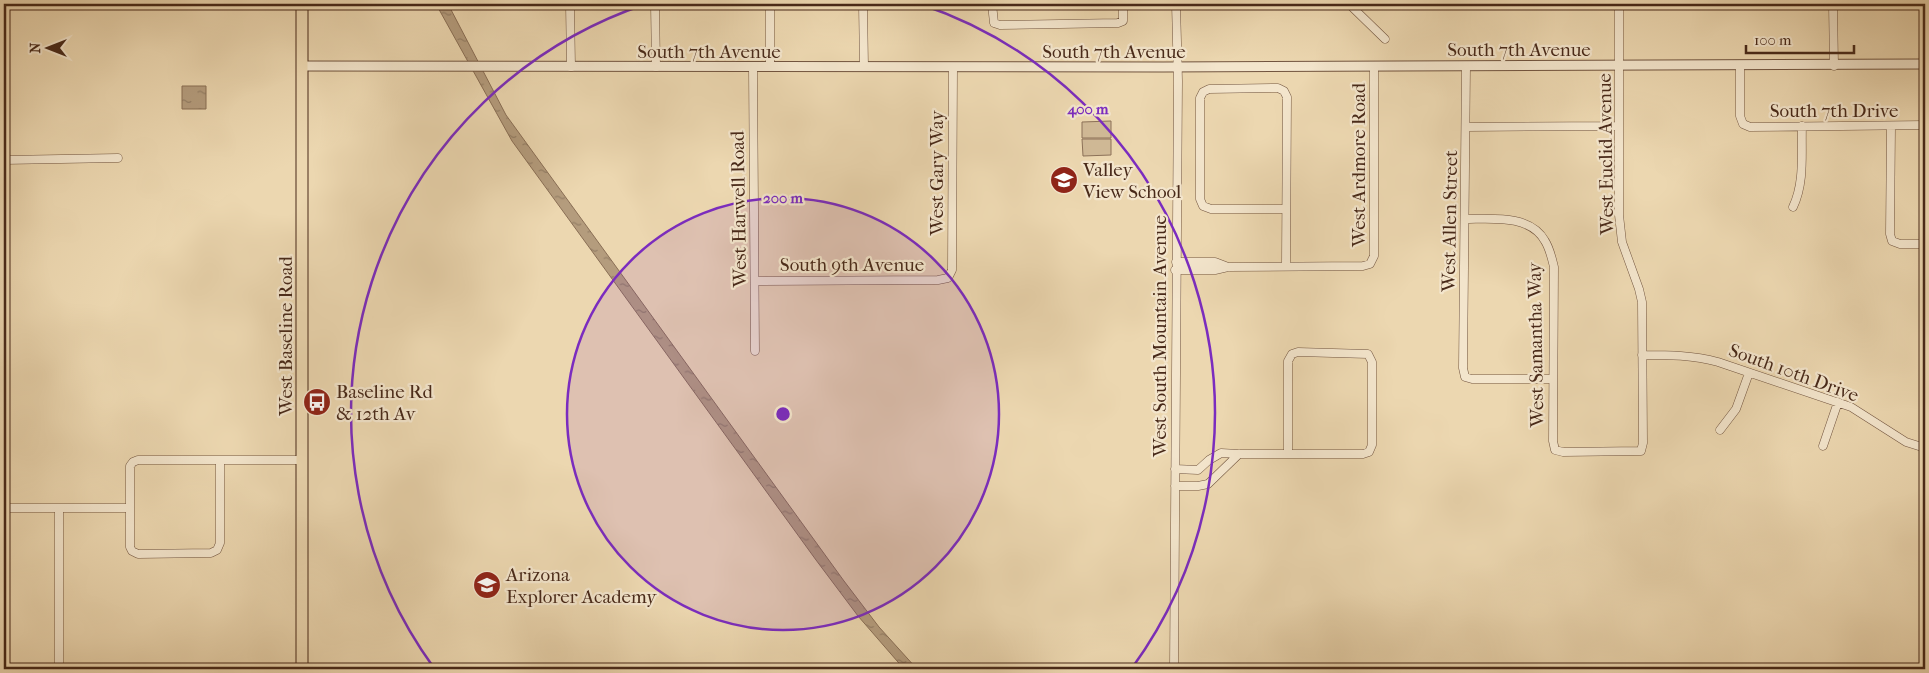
<svg xmlns="http://www.w3.org/2000/svg" width="1929" height="673" font-family="'IM FELL French Canon',serif">
	<style>
		.pitch { fill: #d0b996; stroke: #8c7158 }
		.water { fill: url(#water-ripples); stroke: #896e55 }
		.lines { fill: none; stroke-linecap: round; stroke-linejoin: round }
		.minor-casing { stroke: #71543f; stroke-width: 9 }
		.tertiary-casing { stroke: #71543f; stroke-width: 11 }
		.primary-casing { stroke: #482919; stroke-width: 13 }
		.minor { stroke: #f3e5cc; stroke-width: 8 }
		.tertiary { stroke: #f3e5cc; stroke-width: 9 }
		.primary { stroke: #ecd7b0; stroke-width: 11 }
		.ring { fill: none; stroke: #7b2cbf; stroke-width: 2.5 }
		.labels { text-anchor: middle; stroke-width: 4.5; stroke-linejoin: round; paint-order: stroke }
		.street-label { font-size: 19px; fill: #482919; stroke: #f3e5cc }
		.poi-label { font-size: 19px; fill: #482919; stroke: #f3e5cc; text-anchor: start }
		.centre { fill: #7b2cbf; stroke: #f3e5cc; stroke-width: 2.5 }
		.ring-label { font-size: 15px; text-anchor: middle; font-weight: bold; fill: #7b2cbf; stroke: #f3e5cc; stroke-width: 4.5; stroke-linejoin: round; paint-order: stroke }
	</style>
	<defs>
		<pattern id="water-ripples" width="26" height="14" patternUnits="userSpaceOnUse" patternTransform="scale(1.25)"><rect width="26" height="14" fill="#b49c7d"/><path d="M2 4q2-2 4 0t4 0M15 11q2-2 4 0t4 0" fill="none" stroke="#947f66"/></pattern>
	</defs>
	<rect width="100%" height="100%" fill="#ecd7b0"/>
	<filter id="stains"><feTurbulence type="fractalNoise" baseFrequency=".004" numOctaves="4"/><feColorMatrix values="0 0 0 0 .2 0 0 0 0 .09 0 0 0 0 .02 0 0 0 .5 -.17"/></filter>
	<radialGradient id="worn" r=".72"><stop offset=".6" stop-color="#630" stop-opacity="0"/><stop offset="1" stop-color="#630" stop-opacity=".3"/></radialGradient>
	<!-- pitch -->
	<path class="pitch" d="M1111,121V138H1082V122Z
		M1082,139H1111V155L1083,156Z"/>
	<!-- water -->
	<path class="water" d="M436,4H448L506,115L844,581L879,627L917,669H904L858,616L816,560L512,141Z
		M182,86H206V109H182Z"/>
	<g class="lines">
		<!-- minor casing -->
		<g class="minor-casing">
			<path id="minor" d="M570,4L571,67
				M655,4L656,67
				M863,4L864,67
				M992,4L994,23L1000,25L1118,23L1123,21V4
				M1349,4L1385,39
				M1833,4L1834,66
				M1466,66L1463,368L1465,377L1472,379H1553
				M1740,66V116L1743,124L1750,127L1925,125
				M753,67L755,351
				M770,67V4
				M1891,126L1890,234L1892,241L1900,244H1925
				M1466,127L1619,126
				M4,160L118,158
				M1793,207C1805,182 1801,153 1802,126
				M1286,209H1211L1203,206L1200,199V98L1203,92L1209,89L1278,88L1284,91L1287,97L1286,266
				M1465,219C1491,219 1530,214 1545,241C1550,249 1552,259 1554,267L1553,441L1555,450L1563,452L1641,451L1643,443L1642,302L1639,289L1622,242L1619,215V4
				M1176,262H1215L1228,267
				M1175,270H1215L1228,267L1363,266L1370,264L1374,256V66
				M755,281L938,280L948,278L952,270L953,67
				M1642,355C1669,355 1693,355 1718,362L1851,407L1906,442L1925,448
				M1720,430L1736,409L1749,373
				M1823,446L1838,402
				M220,460V543L217,550L211,553L138,554L132,551L130,547V466L133,462L138,460H302
				M1175,469L1198,470L1209,460L1221,453L1239,454H1363L1369,452L1372,445V362L1368,354L1298,352L1292,354L1288,361V454
				M1175,486H1198L1208,484L1239,454
				M4,508H130
				M59,669V508
				M1174,669L1178,81L1176,4"/>
		</g>
		<!-- tertiary casing -->
		<g class="tertiary-casing">
			<path id="tertiary" d="M302,66L1163,67L1925,64"/>
		</g>
		<!-- primary casing -->
		<g class="primary-casing">
			<path id="primary" d="M302,669V4"/>
		</g>
		<!-- minor -->
		<use href="#minor" class="minor"/>
		<!-- tertiary -->
		<use href="#tertiary" class="tertiary"/>
		<!-- primary -->
		<use href="#primary" class="primary"/>
	</g>
	<!-- distance rings -->
	<circle cx="783" cy="414" r="216" fill="#7b2cbf" fill-opacity=".12"/>
	<g class="ring">
		<circle cx="783" cy="414" r="216"/>
		<path d="M434 668A432 432 0 0 1 646 4M920 4A432 432 0 0 1 1132 668"/>
	</g>
	<!-- icons -->
	<defs>
		<g id="school-disc" transform="scale(1.4375)"><circle r="9.5" fill="#8f2418" stroke="#f3e5cc"/><path d="M0-5L7-2L0 1L-7-2ZM-4 1L0 2.5L4 1V4Q0 6-4 4Z" fill="#fff"/></g>
		<g id="bus-disc" transform="scale(1.4375)"><circle r="9.5" fill="#8f2418" stroke="#f3e5cc"/><path d="M-5-6H5V4H4V6H2V4H-2V6H-4V4H-5ZM-3.5-4V0h7V-4ZM-3.5 1.2v1.5H-2V1.2ZM2 1.2v1.5H3.5V1.2Z" fill="#fff"/></g>
	</defs>
	<g fill-rule="evenodd">
		<use href="#school-disc" x="1064" y="180"/>
		<use href="#bus-disc" x="317" y="402"/>
		<use href="#school-disc" x="487" y="585"/>
	</g>
	<g class="labels">
		<!-- street labels -->
		<g class="street-label">
			<text x="1519" y="56">South 7th Avenue</text>
			<text x="709" y="58">South 7th Avenue</text>
			<text x="1114" y="58">South 7th Avenue</text>
			<text x="1834" y="117">South 7th Drive</text>
			<text transform="translate(1605 154) rotate(-91)" y="7">West Euclid Avenue</text>
			<text transform="translate(1358 165) rotate(-90)" y="7">West Ardmore Road</text>
			<text transform="translate(936 173) rotate(-90)" y="7">West Gary Way</text>
			<text transform="translate(738 209) rotate(-91)" y="7">West Harwell Road</text>
			<text transform="translate(1449 221) rotate(-89)" y="7">West Allen Street</text>
			<text x="852" y="271">South 9th Avenue</text>
			<text transform="translate(285 336) rotate(-90)" y="7">West Baseline Road</text>
			<text transform="translate(1159 336) rotate(-90)" y="7">West South Mountain Avenue</text>
			<text transform="translate(1535 345) rotate(-91)" y="7">West Samantha Way</text>
			<text transform="translate(1794 372) rotate(20)" y="7">South 10th Drive</text>
		</g>
		<!-- poi labels -->
		<g class="poi-label">
			<text x="1083" y="176">Valley<tspan x="1083" dy="22">View School</tspan></text>
			<text x="336" y="398">Baseline Rd<tspan x="336" dy="22">&amp; 12th Av</tspan></text>
			<text x="506" y="581">Arizona<tspan x="506" dy="22">Explorer Academy</tspan></text>
		</g>
	</g>
	<circle cx="783" cy="414" r="8" class="centre"/>
	<g class="ring-label">
		<text x="1088" y="114">400 m</text>
		<text x="783" y="203">200 m</text>
	</g>
	<!-- margin -->
	<rect width="1929" height="673" fill="none" stroke="#ecd7b0" stroke-width="20"/>
	<rect x="5" y="5" width="1919" height="663" fill="none" stroke="#482919" stroke-width="2.5"/>
	<rect x="10" y="10" width="1909" height="653" fill="none" stroke="#482919"/>
	<!-- north arrow -->
	<g transform="translate(48 48) rotate(270)" stroke="#f3e5cc" stroke-width="4" paint-order="stroke">
	<path d="M0-4L9 19L0 12L-9 19Z" fill="#482919"/>
	<text y="-8" font-size="14" font-weight="bold" text-anchor="middle" fill="#482919">N</text>
	</g>
	<!-- scale -->
	<path d="M1746 45v8h108v-8" fill="none" stroke="#482919" stroke-width="2.5"/>
	<text x="1754" y="45" font-size="15" fill="#482919" stroke="#f3e5cc" stroke-width="4" paint-order="stroke">100 m</text>
	<rect width="100%" height="100%" filter="url(#stains)"/>
	<rect width="100%" height="100%" fill="url(#worn)"/>
</svg>
